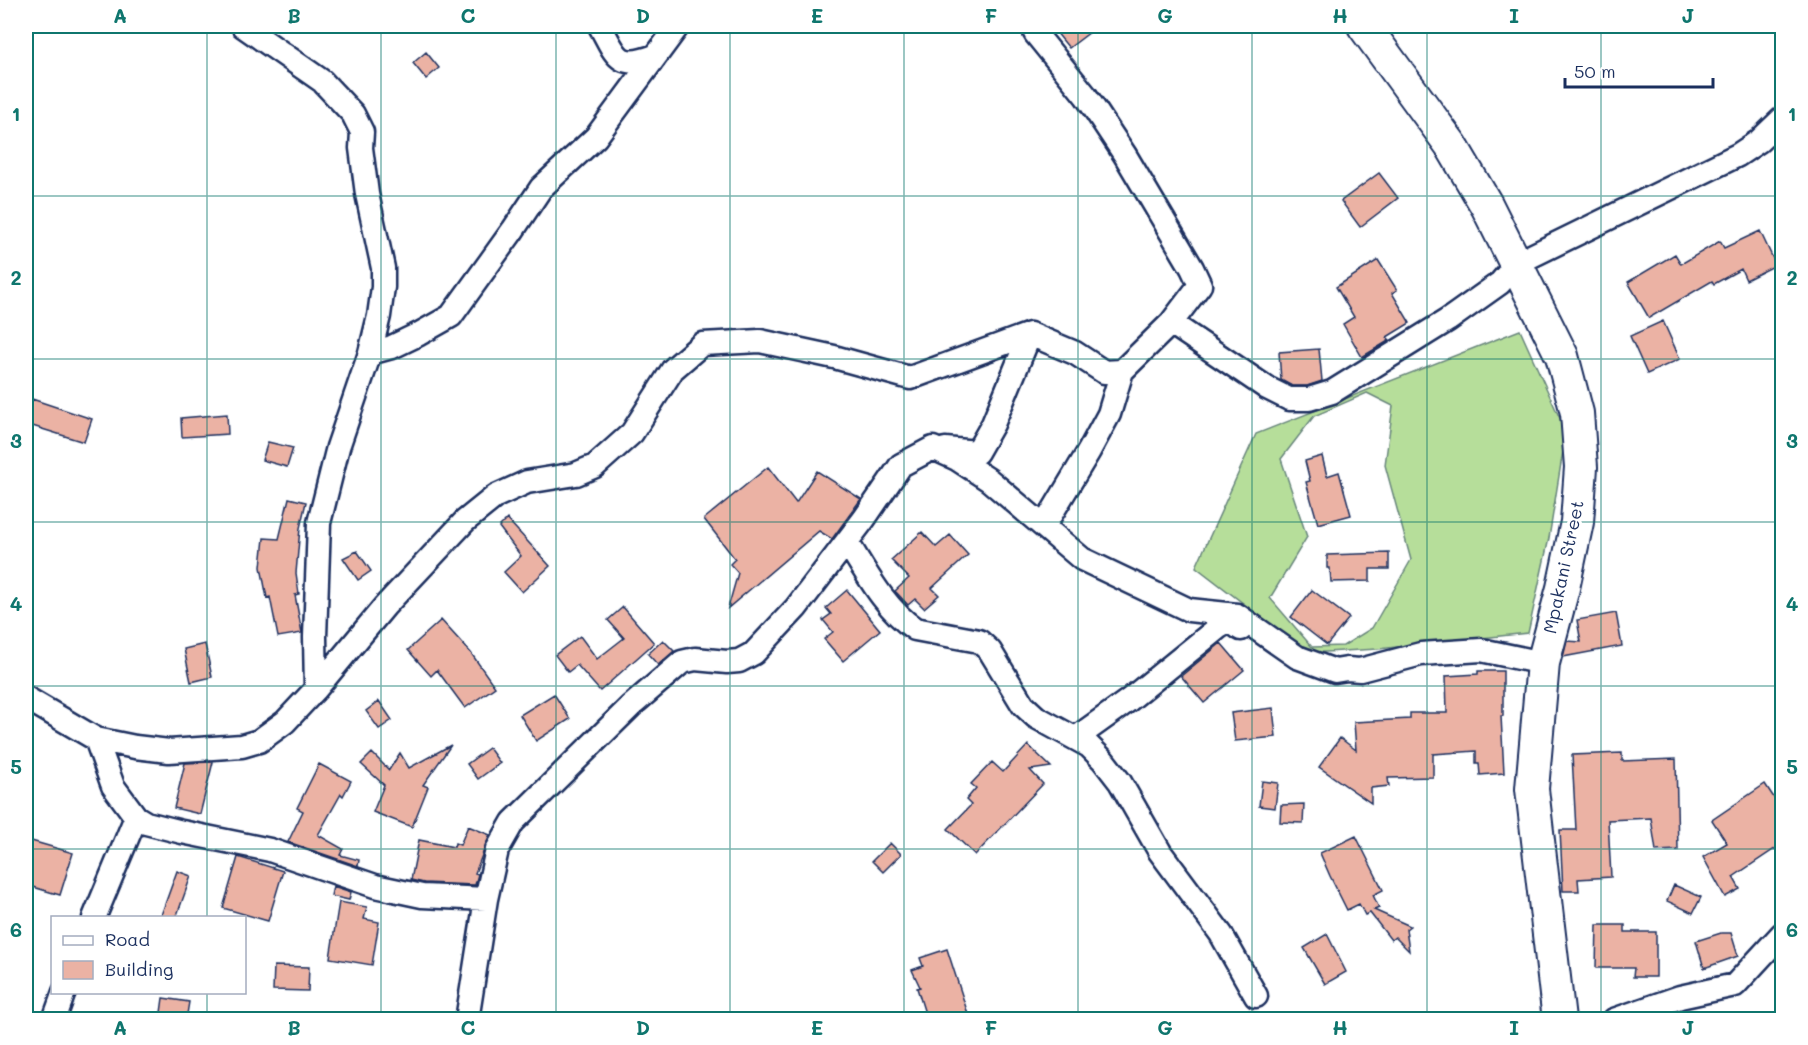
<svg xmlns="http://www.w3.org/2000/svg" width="1808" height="1045" font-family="Mali,sans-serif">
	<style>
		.grass { fill: #b6de9a; stroke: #68867c; stroke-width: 1.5; fill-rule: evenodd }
		.building { fill: #ebb2a4; stroke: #1b2f5e; stroke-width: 1.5 }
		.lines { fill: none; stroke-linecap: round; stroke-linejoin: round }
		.street-casing { stroke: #1b2f5e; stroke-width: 27 }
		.secondary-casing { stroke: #1b2f5e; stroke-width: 36 }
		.street { stroke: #fff; stroke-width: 22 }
		.secondary { stroke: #fff; stroke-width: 32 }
		.grid { fill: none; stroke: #0f766e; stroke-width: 1.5; stroke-opacity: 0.55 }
		.labels { text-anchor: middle; stroke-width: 6; stroke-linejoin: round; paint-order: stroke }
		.street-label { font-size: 18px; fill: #1b2f5e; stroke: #fff }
		.neatline { fill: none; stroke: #0f766e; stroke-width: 2 }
		.grid-label { font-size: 20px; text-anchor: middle; font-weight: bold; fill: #0f766e }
	</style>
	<rect width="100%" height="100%" fill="#fff"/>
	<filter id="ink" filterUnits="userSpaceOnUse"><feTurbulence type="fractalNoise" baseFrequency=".0167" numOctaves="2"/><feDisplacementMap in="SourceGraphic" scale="12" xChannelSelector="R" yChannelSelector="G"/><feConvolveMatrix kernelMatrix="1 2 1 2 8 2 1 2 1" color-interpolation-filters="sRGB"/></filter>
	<g filter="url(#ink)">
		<!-- grass -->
		<path class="grass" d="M1520,330L1566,432L1549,538L1528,633L1378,649L1308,653L1196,567L1256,434ZM1367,393L1393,406L1385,465L1411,560L1372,628L1343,646L1312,647L1270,598L1307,537L1281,459L1314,416Z"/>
		<!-- building -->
		<path class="building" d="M1051,26H1098L1069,48Z
			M426,52L439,68L426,79L413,63Z
			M1379,173L1398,198L1360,227L1341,201Z
			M1760,231L1776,265L1746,280L1741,269L1714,284L1712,281L1649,318L1628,282L1675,254L1681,264L1720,241L1724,248Z
			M1378,260L1397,290L1392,293L1410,323L1387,337L1390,340L1362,357L1343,324L1354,317L1336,287Z
			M1663,321L1680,359L1647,374L1630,336Z
			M1319,349L1322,381L1307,386H1292L1281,380L1279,352Z
			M32,399L92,419L84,442L26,424Z
			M227,414L228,434L182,437L181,418Z
			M268,442L293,448L287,467L262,460Z
			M1322,456L1327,476L1339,472L1351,515L1318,524L1306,482L1310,481L1305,461Z
			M768,467L796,503L817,471L861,499L832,539L819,531L728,608L738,573L730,564L735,559L704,519Z
			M289,498L306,502L300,528L296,573L299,594L295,595L302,633L278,637L270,597L267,598L261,567L264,538L279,539Z
			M507,519L550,566L522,592L504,572L521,556L499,527Z
			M922,532L936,547L950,535L968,555L932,588L939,595L924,608L915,599L908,605L895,591L909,578L891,560Z
			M357,551L371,571L358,580L343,558Z
			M1389,553V569H1370V581L1331,582L1330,568H1327V555Z
			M847,590L880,630L843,661L824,639L833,632L823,620L831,614L826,608Z
			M1312,590L1349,618L1327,645L1291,617Z
			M623,607L654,643L600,691L577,665L568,672L555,655L580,636L597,659L624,638L608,620Z
			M1616,613L1622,646L1563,657L1567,641L1581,642L1577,620Z
			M441,620L471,653L495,687L465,708L437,670L431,676L408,650Z
			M663,640L674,651L658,665L648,654Z
			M1221,643L1244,670L1204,703L1181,676Z
			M205,644L212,677L191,682L184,649Z
			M1478,671H1503V716H1501L1504,773L1480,775L1479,763H1476V751L1433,754V777L1388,778L1389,786L1371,788V803L1319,767L1340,738L1356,750L1354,722L1410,719V713H1447L1446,676L1478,674Z
			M554,694L570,719L536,741L520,715Z
			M379,701L392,720L379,729L366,711Z
			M1273,708L1276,737L1235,741L1231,713Z
			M451,745L423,785L428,787L412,827L373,812L384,785L361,764L372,753L389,770L400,753L409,768Z
			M1028,745L1051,767L1030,770L1043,784L975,855L948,829L971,805L966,800L976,788L971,784L992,762L1003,772Z
			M489,748L500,763L478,779L467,764Z
			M1622,753V761L1676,759L1678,850L1656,851L1651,818L1608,820L1611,877L1578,879L1579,891H1563L1560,830H1576L1572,755Z
			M213,762L200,814L174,808L185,763Z
			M319,764L351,781L343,796L341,794L318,835L343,849L340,855L359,860L358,866L288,842L303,811L297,808Z
			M1262,781L1278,783L1275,808L1259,806Z
			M1765,784L1782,810V844L1733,877L1740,889L1725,897L1703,857L1727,843L1712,820Z
			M1304,804L1303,823L1280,822L1281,805Z
			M468,826L490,835L475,873L478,874L475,885L424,883L411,880L419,840L454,847L455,843L460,845Z
			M1356,836L1383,890L1373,895L1379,908L1374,910L1410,926L1406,929L1409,951L1395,937L1391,940L1370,913L1365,915L1359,904L1347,910L1330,876L1320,853Z
			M28,840L73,853L60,895L26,885V849Z
			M890,843L901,854L883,872L872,861Z
			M238,857L283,871L268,921L223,908Z
			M177,871L191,876L176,918H160Z
			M1674,885L1701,897L1693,913L1667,901Z
			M333,886L351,892L349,900L331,896Z
			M339,902L367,907L364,919L379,922L372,965L330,958Z
			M1597,925H1625V932H1656V977H1633L1634,968H1596Z
			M1721,933H1731L1738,956L1704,968L1696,941Z
			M1327,934L1346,972L1325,984L1304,948Z
			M947,949L970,1020H927L917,988L920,987L912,970L923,966L920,958Z
			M274,966L309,967L308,991L273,990Z
			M163,998L189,1002L186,1020H160Z"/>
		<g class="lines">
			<!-- street casing -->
			<g class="street-casing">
				<path id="street" d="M243,26L322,81L353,114L362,132L361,148L367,194L383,268V287L379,316L370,353L338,447L319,523L315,637L316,689
					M600,26C617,56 617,70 655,56
					M1171,323L1267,388L1289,399H1309L1332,392L1448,320L1500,283L1517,263L1738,155L1759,141L1782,119
					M370,353L392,347L419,334L451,316L513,230L541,188L596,137L678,26
					M945,449L977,452L993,424L1030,334L1075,353L1104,372L1122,371L1171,323L1200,285L1192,268L1125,155L1086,96L1035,33L1034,26
					M1044,526L1089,451L1109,414L1122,371
					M847,542C866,572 885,609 915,629L979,641L990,651L1023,705L1036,717L1089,746L1103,760L1120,782L1160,852L1221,934L1256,996
					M26,698L96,739L135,747L169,751L242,746L259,741L285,722L316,689L385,606L465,521L496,496L527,482L576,474L595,466L632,433L673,369L702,344L760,341L834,357L910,378L1030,334
					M1076,738L1129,700L1219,627L1230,621L1241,629
					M96,739L113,786L136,817L146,823L182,832L270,850L375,886L422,896L486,899
					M94,918L136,817
					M54,1020L64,992
					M467,1020L486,899L497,850L513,822L631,706L682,662L695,659L727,662L739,661L754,653L796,608L864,519L901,465L933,448L957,459L989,480L1082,559L1189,610L1237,615L1297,657L1335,671L1347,669L1360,670L1421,654L1481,650L1543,663
					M1614,1020L1680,997L1735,985L1782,934"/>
			</g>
			<!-- secondary casing -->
			<g class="secondary-casing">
				<path id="secondary" d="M1364,26L1451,145L1487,206L1562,356L1577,413L1581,467L1577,522L1563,588L1543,663L1532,789L1559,1020"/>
			</g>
			<!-- street -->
			<use href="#street" class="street"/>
			<!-- secondary -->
			<use href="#secondary" class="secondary"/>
		</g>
	</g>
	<!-- grid -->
	<path class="grid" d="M207,26V918M381,26V1020M556,26V1020M730,26V1020M904,26V1020M1078,26V1020M1252,26V1020M1427,26V1020M1601,26V1020M26,196H1782M26,359H1782M26,522H1782M26,686H1782M26,849H1782M207,992V1020"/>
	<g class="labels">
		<!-- street labels -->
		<g class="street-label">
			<text transform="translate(1564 567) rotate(-78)" y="6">Mpakani Street</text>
		</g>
	</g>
	<!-- margin -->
	<rect width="1808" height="1045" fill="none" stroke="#fff" stroke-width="66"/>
	<!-- legend -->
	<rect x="51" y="916" width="195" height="78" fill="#ffffff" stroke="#a4acbf" stroke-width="1.5"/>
	<rect x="63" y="936" width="30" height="9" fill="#ffffff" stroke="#a4acbf" stroke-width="1.5"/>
	<text x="105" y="946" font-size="18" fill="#1b2f5e">Road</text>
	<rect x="63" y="961" width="30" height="18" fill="#ebb2a4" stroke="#a4acbf" stroke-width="1.5"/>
	<text x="105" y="976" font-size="18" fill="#1b2f5e">Building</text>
	<!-- scale -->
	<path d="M1565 78v9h148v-9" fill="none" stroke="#1b2f5e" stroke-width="3"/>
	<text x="1574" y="78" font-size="18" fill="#1b2f5e" stroke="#ffffff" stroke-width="4.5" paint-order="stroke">50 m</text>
	<rect x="33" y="33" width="1742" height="979" class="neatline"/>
	<g class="grid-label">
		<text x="120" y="23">A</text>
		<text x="294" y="23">B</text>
		<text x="468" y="23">C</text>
		<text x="643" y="23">D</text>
		<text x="817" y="23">E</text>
		<text x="991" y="23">F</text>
		<text x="1165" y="23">G</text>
		<text x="1340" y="23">H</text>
		<text x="1514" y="23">I</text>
		<text x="1688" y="23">J</text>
		<text x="16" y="121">1</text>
		<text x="1792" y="121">1</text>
		<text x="16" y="285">2</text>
		<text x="1792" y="285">2</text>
		<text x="16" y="448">3</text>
		<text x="1792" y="448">3</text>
		<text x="16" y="611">4</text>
		<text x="1792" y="611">4</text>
		<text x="16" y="774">5</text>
		<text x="1792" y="774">5</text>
		<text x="16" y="937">6</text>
		<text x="1792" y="937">6</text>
		<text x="120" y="1035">A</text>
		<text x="294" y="1035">B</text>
		<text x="468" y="1035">C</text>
		<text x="643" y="1035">D</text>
		<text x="817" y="1035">E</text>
		<text x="991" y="1035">F</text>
		<text x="1165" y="1035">G</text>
		<text x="1340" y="1035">H</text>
		<text x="1514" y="1035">I</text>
		<text x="1688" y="1035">J</text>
	</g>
</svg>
